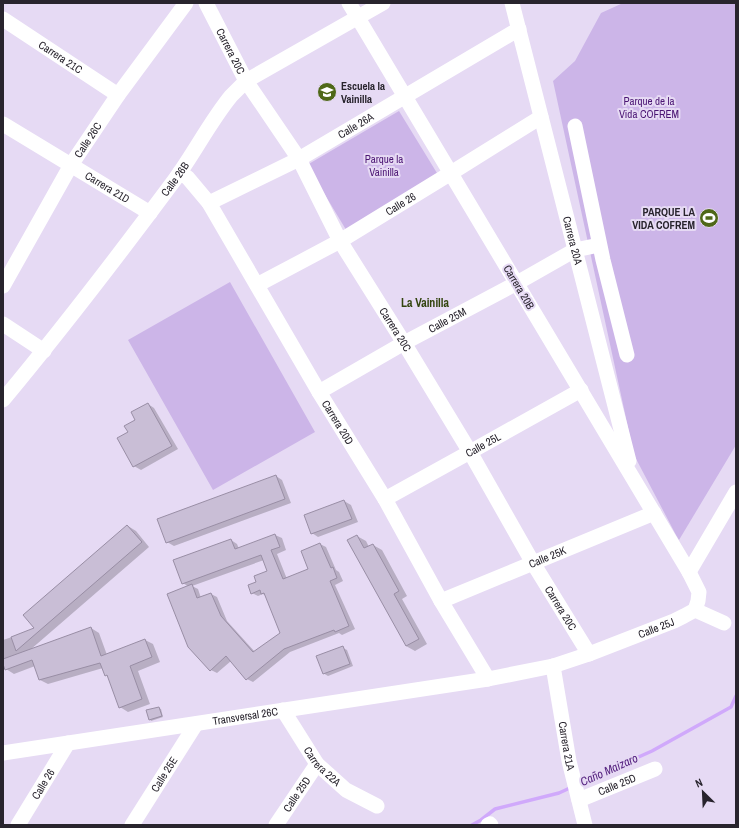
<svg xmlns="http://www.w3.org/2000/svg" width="739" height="828" font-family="'Archivo Narrow',sans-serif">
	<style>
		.green { fill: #ccb5e8 }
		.shadow { fill: #0003; fill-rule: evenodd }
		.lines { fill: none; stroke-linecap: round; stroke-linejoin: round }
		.stream { stroke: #d0a9fb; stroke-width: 3.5 }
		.building { fill: #c9bed6; stroke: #998ea5 }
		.minor { stroke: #fff; stroke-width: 15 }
		.labels { text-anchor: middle; stroke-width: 4; stroke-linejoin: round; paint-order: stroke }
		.street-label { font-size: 11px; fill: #28242d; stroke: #e6daf4 }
		.poi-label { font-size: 11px; font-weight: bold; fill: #28242d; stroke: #e6daf4; text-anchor: start }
		.park-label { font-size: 11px; fill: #4b1573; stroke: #e6daf4 }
		.neighbourhood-label { font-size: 12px; font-weight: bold; fill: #33440e; stroke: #e6daf4 }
		.water-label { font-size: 12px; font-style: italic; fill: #562380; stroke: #e6daf4 }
	</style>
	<rect width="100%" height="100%" fill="#e6daf4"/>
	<!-- green -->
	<path class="green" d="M623,3H736V445L679,540L676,535L634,455L553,81L575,61L601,13Z
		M399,111L440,178L348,233L307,165Z
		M230,282L315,432L213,490L128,340Z"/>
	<!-- shadow -->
	<path class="shadow" d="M148,404L154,408L178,449L141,470L134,466L129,433Z
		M276,476L282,480L291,503L174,546L167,542Z
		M344,501L351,505L358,522L318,537L312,533Z
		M128,526L136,531L149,547L30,650L91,628L99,633L107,655L145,640L153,644L160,662L138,671L150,704L128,712L120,707L108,676L106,675L103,668L48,684L40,680L35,666L14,674L6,669L5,666H3V640L36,629Z
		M275,535L282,538L286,550L277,554L287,579L309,570L320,544L326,547L336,570L339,572L343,581L335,585L355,629L342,635L339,633L290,652L253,682L247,679L231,661L217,673L211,670L189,587L183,583L231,540L237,544L239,549ZM264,560L268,571L257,582L252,593L258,596L263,594L266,596L281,633L255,652L227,621L217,597L211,594L201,598L198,589L192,586Z
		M357,536L366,541L369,547L373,545L382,550L407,596L402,599L427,644L415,651L406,646Z
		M343,648L347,650L353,666L328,676L323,673Z
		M159,708L161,709L163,717L151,721L150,719Z"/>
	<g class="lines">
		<!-- stream -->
		<path class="stream" d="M578,784L652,751L731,707L736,696
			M472,825L481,820L495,809L559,793L572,787"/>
	</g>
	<!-- building -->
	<path class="building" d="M148,403L172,446L133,467L117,438L128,432L124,426L135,420L131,412Z
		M276,475L285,499L166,543L157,519Z
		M344,500L352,519L311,534L304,515Z
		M127,525L142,542L16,651L11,637L34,628L23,615Z
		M275,534L280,547L271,550L283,579L308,569L301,551L320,543L331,568L333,567L337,578L330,581L349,626L335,632L334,630L284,649L246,680L226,656L210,671L188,647L167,594L192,584L197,598L211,593L221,616L253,652L280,633L264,593L261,594L260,590L251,594L248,585L256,582L254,576L267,571L261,555L182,584L173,560L231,539L235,549Z
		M357,535L364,548L373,544L399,591L394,594L419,639L406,646L347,540Z
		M91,627L101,656L145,639L152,657L130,666L142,699L119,708L107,675L105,676L100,663L39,680L32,660L5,670L3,664V659Z
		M343,646L350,664L323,674L316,656Z
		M159,707L162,716L149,720L146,710Z"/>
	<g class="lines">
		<!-- minor -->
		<g class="minor">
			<path id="s1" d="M206,3L246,81L299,159L340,241L404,343L470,452L533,563L589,654"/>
			<path id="s2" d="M512,3L629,461"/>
			<path id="s3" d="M3,19L118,95"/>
			<path id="s4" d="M3,124L150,213"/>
			<path d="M575,126L603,260L627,355"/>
			<path id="s5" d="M180,172L188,178L209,203L319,392L385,499L441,601L488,679"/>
			<path id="s6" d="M209,203L299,159L519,29"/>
			<path id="s7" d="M257,285L340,241L451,173L541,117"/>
			<path id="s8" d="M3,286L71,165L118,95L186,3"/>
			<path d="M3,324L44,351"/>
			<path id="s9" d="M319,392L404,343L517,283L575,250L599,245"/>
			<path id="s10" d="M3,400C62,329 118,256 173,182C194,154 209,123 231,96C236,91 241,86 246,81L383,3"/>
			<path id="s11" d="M385,499L470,452L581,390"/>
			<path d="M689,572L736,492"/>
			<path id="s12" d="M441,601L654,513"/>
			<path d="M695,610L724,623"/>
			<path id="s13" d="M553,666L569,761L585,825"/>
			<path id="s14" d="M283,710L317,764L346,790L377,806"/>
			<path id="s15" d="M3,753L488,679L553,666L589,654L674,621L684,616L695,610L698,601L699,592L689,572L349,3"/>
			<path id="s16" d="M579,800L655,769"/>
			<path id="s17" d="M18,825L68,743"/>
			<path id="s18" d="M132,825L196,724"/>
			<path id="s19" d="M276,825L317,764"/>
			<path d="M488,825L490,824L491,825"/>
		</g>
	</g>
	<!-- icons -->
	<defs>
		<g id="school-disc" transform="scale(1)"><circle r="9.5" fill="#4f6818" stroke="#e6daf4"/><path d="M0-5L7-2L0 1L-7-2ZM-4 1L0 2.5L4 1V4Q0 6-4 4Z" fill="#fff"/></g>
		<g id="stadium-disc" transform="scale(1)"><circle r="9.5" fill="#4f6818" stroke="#e6daf4"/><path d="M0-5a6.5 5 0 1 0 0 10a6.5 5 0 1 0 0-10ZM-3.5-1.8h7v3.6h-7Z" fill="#fff"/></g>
	</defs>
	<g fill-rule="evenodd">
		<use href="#school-disc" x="327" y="92"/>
		<use href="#stadium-disc" x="709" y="218"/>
	</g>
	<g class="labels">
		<!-- street labels -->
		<g class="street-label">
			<text dy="4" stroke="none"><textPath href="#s1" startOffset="54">Carrera 20C</textPath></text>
			<text dy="4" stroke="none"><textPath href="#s3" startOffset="69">Carrera 21C</textPath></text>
			<text dy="4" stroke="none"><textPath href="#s6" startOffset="166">Calle 26A</textPath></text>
			<text dy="4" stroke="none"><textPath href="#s8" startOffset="169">Calle 26C</textPath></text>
			<text dy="4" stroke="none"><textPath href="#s10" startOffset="280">Calle 26B</textPath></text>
			<text dy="4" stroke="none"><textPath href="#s4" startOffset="122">Carrera 21D</textPath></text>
			<text dy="4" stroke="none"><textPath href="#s7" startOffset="165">Calle 26</textPath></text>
			<text dy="4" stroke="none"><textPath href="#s2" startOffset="245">Carrera 20A</textPath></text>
			<text transform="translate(519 287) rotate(59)" y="4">Carrera 20B</text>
			<text dy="4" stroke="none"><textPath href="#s9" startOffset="147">Calle 25M</textPath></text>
			<text dy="4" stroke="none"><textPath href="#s1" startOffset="378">Carrera 20C</textPath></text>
			<text dy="4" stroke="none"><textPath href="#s5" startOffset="297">Carrera 20D</textPath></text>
			<text dy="4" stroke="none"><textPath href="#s11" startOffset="112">Calle 25L</textPath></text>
			<text dy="4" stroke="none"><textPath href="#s12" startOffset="115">Calle 25K</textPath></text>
			<text dy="4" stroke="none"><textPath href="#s1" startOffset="702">Carrera 20C</textPath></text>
			<text dy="4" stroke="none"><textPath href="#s15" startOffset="667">Calle 25J</textPath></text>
			<text dy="4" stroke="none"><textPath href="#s15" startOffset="245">Transversal 26C</textPath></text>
			<text dy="4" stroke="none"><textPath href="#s13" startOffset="81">Carrera 21A</textPath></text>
			<text dy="4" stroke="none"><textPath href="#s14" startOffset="69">Carrera 22A</textPath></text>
			<text dy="4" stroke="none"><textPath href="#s18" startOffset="60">Calle 25E</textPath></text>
			<text dy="4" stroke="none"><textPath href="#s17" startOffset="48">Calle 26</textPath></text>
			<text dy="4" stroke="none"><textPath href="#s16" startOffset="41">Calle 25D</textPath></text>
			<text dy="4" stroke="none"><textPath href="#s19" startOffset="37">Calle 25D</textPath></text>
		</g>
		<!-- poi labels -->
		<g class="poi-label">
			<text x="341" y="90">Escuela la<tspan x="341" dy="13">Vainilla</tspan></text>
			<text x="695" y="216" text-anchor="end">PARQUE LA<tspan x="695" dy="13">VIDA COFREM</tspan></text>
		</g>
		<!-- park labels -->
		<g class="park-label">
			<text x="649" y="105">Parque de la<tspan x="649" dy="13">Vida COFREM</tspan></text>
			<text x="384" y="163">Parque la<tspan x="384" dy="13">Vainilla</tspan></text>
		</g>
		<!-- neighbourhood labels -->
		<g class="neighbourhood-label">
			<text x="425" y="307">La Vainilla</text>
		</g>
		<!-- water labels -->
		<g class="water-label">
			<text transform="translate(609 770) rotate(-24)" y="4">Caño Maizaro</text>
		</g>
	</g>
	<!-- border -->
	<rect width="739" height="828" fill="none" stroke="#28242d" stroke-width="8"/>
	<!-- north arrow -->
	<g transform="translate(703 792) rotate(336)" stroke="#e6daf4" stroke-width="3" paint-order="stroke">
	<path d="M0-3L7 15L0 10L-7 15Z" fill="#28242d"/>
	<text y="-6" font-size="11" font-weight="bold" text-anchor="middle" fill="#28242d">N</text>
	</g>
</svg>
